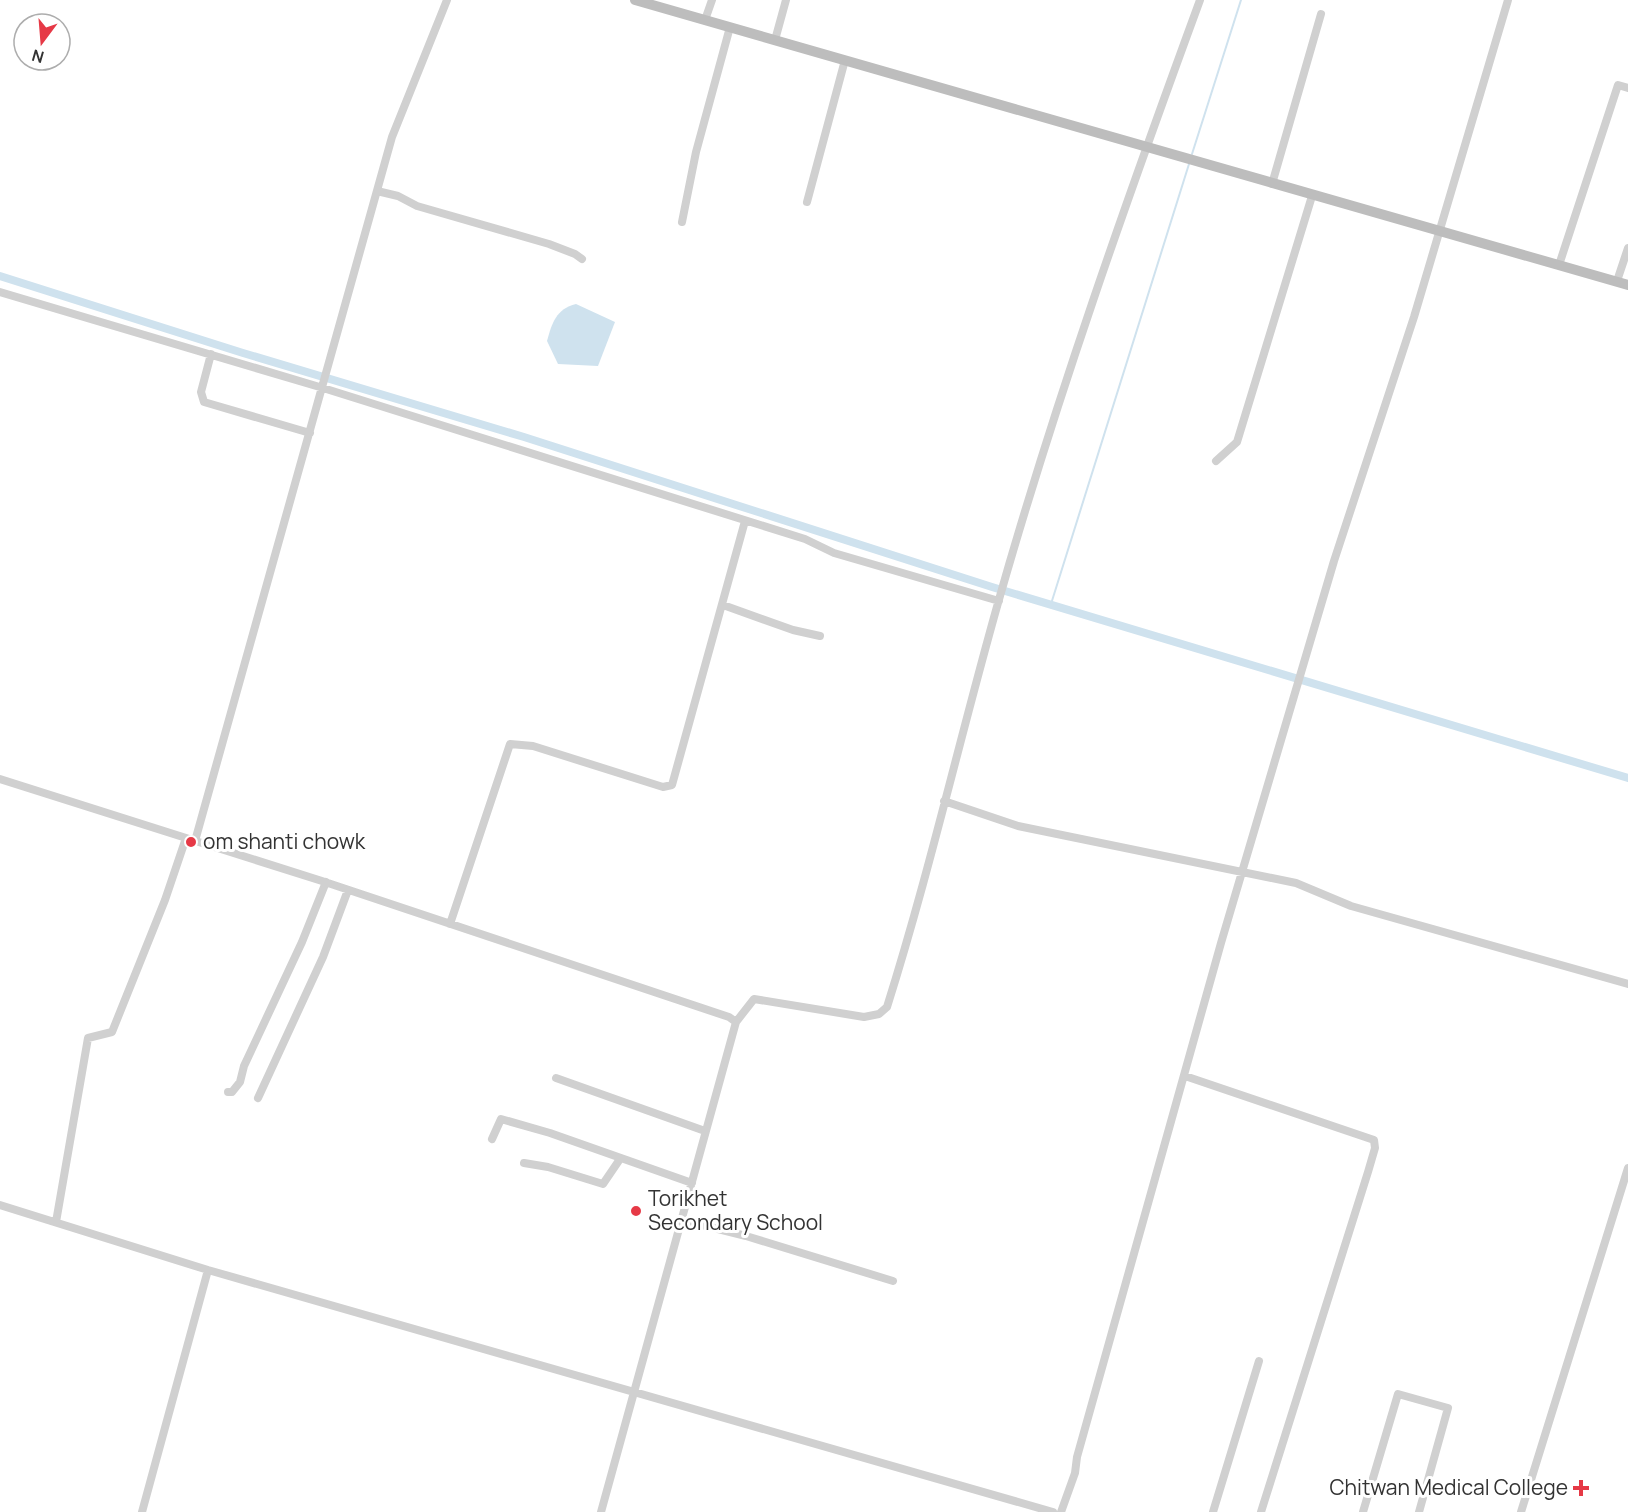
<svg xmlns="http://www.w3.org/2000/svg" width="1628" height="1512" font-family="Manrope,sans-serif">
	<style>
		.water { fill: #cfe2ee }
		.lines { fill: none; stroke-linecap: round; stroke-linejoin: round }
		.stream { stroke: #cfe2ee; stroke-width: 2 }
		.canal { stroke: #cfe2ee; stroke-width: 8 }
		.street { stroke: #d0d0d0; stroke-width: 8 }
		.secondary { stroke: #bdbdbd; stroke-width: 10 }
		.poi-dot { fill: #e63946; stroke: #fff; stroke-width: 2 }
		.labels { text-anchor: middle; stroke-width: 6; stroke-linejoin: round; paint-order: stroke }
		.poi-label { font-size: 21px; fill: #333; stroke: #fff; text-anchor: start }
	</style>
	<rect width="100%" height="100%" fill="#fff"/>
	<!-- water -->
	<path class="water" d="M576,304L615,322L598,366L558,364L547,341C552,323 556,309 576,304Z"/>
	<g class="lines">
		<!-- stream -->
		<path class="stream" d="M1192,154L1241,0
			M1051,604L1189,164"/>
		<!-- canal -->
		<path class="canal" d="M0,276L243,353L524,437L992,587L1628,778"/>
		<!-- street -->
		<path class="street" d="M705,20L712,0
			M775,40L786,0
			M1272,184L1321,14
			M377,191L398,196L417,206L549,244L575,254L582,259
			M807,202L845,60
			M682,222L696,152L730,27
			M1559,265L1618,85L1628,88
			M1617,281L1628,248
			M0,292L323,388L805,539L834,553L999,601
			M211,354L201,392L204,402L310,433
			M1216,461L1237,442L1312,196
			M723,605L793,630L820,636
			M0,779L322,881L729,1017L736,1022L601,1512
			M944,801L1018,826L1296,883L1351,906L1628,984
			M195,841L392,137L447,0
			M450,924L510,744L533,746L663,787L672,785L745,521
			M736,1022L754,999L864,1017L879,1014L887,1007C929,874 960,737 998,603C1056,399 1127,199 1200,0
			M1185,1076L1374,1140L1375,1148L1368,1172L1261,1512
			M556,1078L705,1131
			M228,1092H232L240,1082L244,1066L302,942L326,882
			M258,1098L323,957L348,890
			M492,1139L501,1119L550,1133L692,1183
			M524,1163L548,1167L603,1184L620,1159
			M0,1205L208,1270L1053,1512
			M682,1220L746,1236L893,1281
			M56,1222L88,1038L112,1032L165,900L186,838
			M142,1512L208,1270
			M1061,1512L1075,1473L1077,1457L1221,943L1334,561L1414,317L1508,0
			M1213,1512L1259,1361
			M1363,1512L1398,1394L1448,1408L1419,1512
			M1521,1512L1628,1168"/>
		<!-- secondary -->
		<path class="secondary" d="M635,0L1628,285"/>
	</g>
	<!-- markers -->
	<g class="poi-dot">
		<circle cx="191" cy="842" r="6"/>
		<circle cx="636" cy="1211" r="6"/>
		<path d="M1578 1479h6v6h6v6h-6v6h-6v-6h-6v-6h6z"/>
	</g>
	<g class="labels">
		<!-- poi labels -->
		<g class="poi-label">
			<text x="203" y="849">om shanti chowk</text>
			<text x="648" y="1206">Torikhet<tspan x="648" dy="24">Secondary School</tspan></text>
			<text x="1568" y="1495" text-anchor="end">Chitwan Medical College</text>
		</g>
	</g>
	<!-- north arrow -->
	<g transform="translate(42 42) rotate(196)"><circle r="28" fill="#ffffff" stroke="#adadad" stroke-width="1.5"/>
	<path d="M0-4.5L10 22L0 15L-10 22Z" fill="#e63946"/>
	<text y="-9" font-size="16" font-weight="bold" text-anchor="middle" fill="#333333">N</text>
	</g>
</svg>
